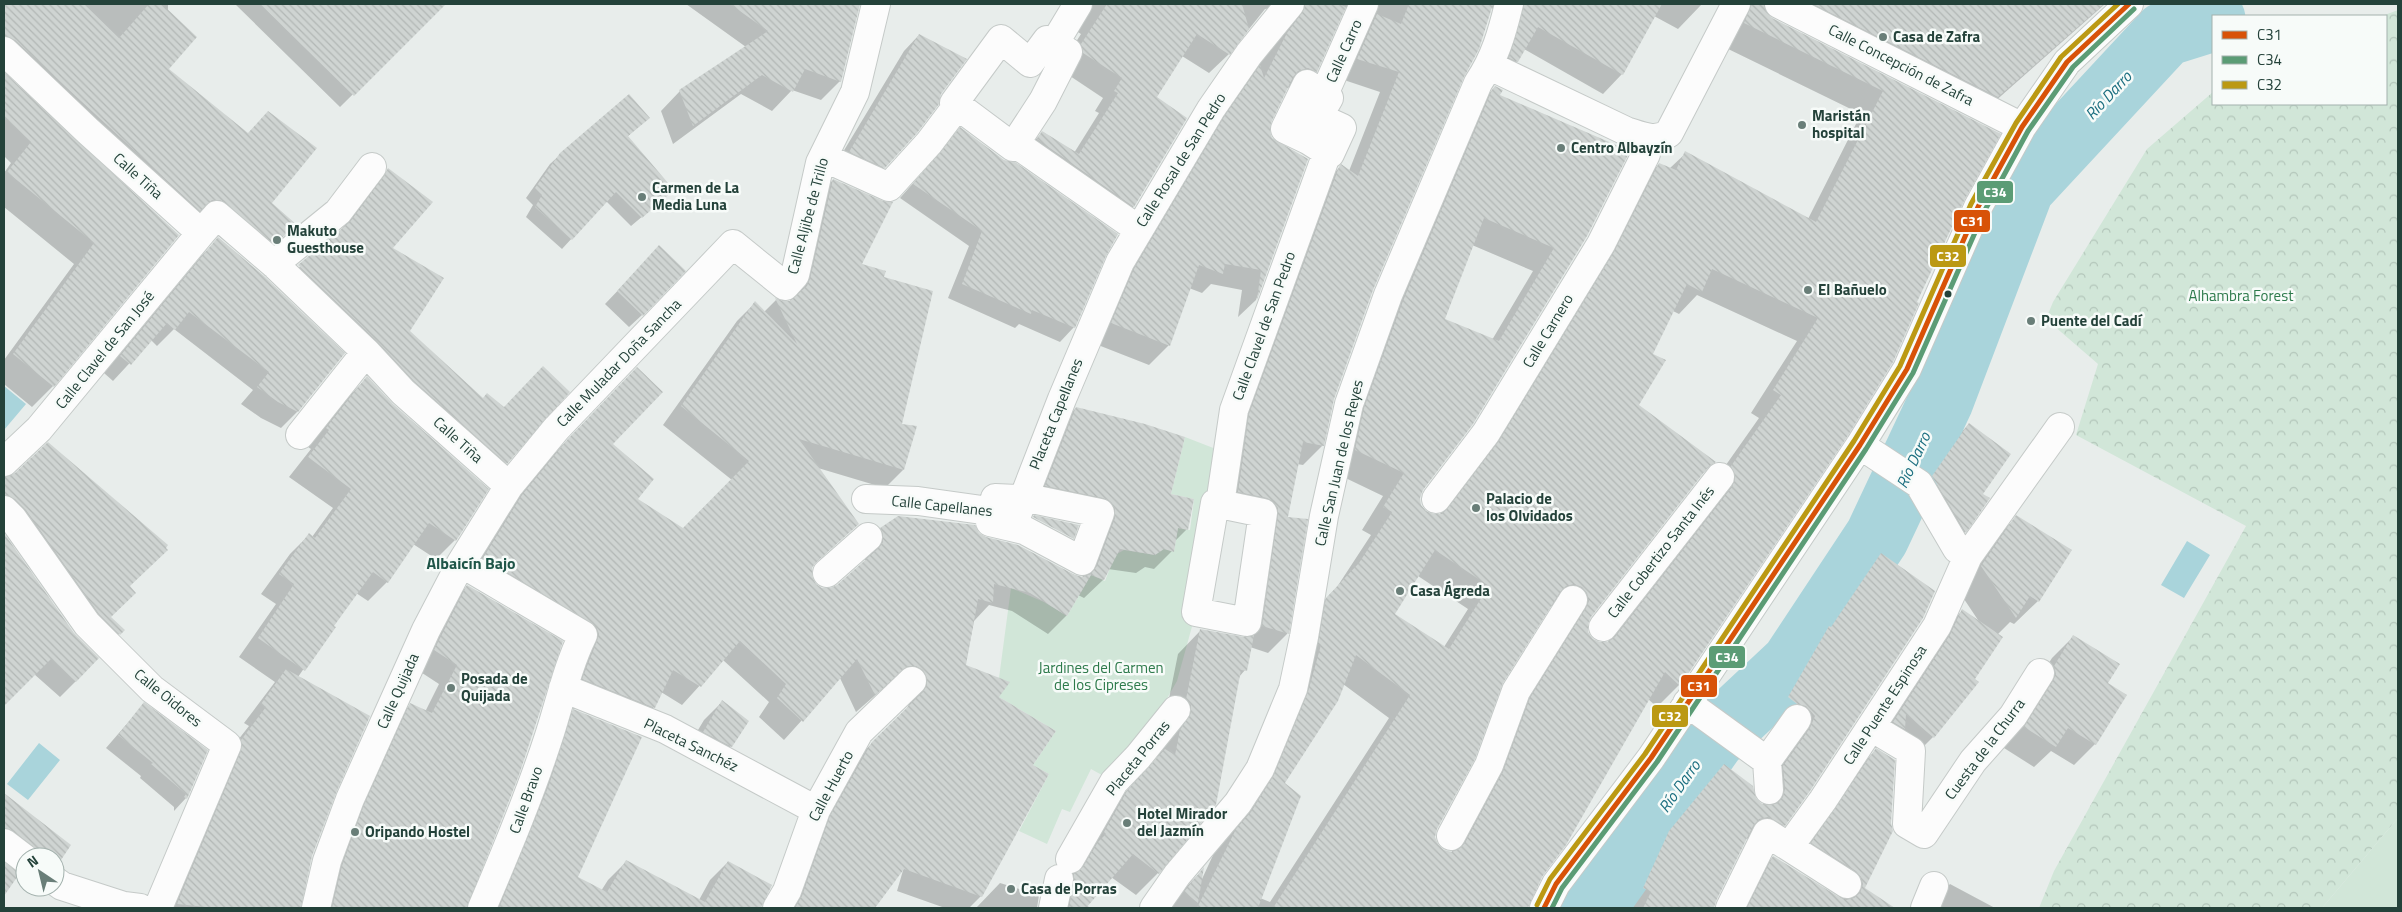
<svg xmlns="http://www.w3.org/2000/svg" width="2402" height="912" font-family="'Titillium Web',sans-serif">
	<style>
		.forest { fill: url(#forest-crowns) }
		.green { fill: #d1e6d8 }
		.water { fill: #a9d4db }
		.shadow { fill: #0003; fill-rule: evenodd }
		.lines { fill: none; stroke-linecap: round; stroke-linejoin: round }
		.river { stroke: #a9d4db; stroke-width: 65 }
		.building { fill: url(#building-back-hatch); fill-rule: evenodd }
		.minor-casing { stroke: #c5cac8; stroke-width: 30 }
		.minor { stroke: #fcfcfc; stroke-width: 28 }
		.bus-1-casing { stroke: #f7fbf9; stroke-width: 9 }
		.bus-2-casing { stroke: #f7fbf9; stroke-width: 9 }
		.bus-3-casing { stroke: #f7fbf9; stroke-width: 9 }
		.bus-1 { stroke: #d85208; stroke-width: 5 }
		.bus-2 { stroke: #5b9c75; stroke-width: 5 }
		.bus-3 { stroke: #bb9913; stroke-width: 5 }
		.poi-dot { fill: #697e78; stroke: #f7fbf9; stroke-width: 2 }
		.bus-dot { fill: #24423a; stroke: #f7fbf9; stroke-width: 2 }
		.labels { text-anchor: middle; stroke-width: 5; stroke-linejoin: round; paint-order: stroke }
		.poi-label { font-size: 15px; font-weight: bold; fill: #24423a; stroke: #f7fbf9; text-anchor: start }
		.street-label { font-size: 15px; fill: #24423a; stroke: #f7fbf9 }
		.park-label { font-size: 15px; fill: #2d7a4b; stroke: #f7fbf9 }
		.water-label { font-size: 16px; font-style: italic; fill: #1c6f80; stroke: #f7fbf9 }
		.neighbourhood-label { font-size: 16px; font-weight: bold; fill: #1f5548; stroke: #f7fbf9 }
		.line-badge { stroke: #f7fbf9; stroke-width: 2 }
		.badge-label { font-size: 14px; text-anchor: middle; font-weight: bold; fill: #fff }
	</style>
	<defs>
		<pattern id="forest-crowns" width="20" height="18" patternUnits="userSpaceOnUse" patternTransform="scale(1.25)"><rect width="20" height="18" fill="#d1e6d8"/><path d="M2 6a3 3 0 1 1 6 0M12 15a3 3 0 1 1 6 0" fill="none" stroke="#b3c6ba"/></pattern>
		<pattern id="building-back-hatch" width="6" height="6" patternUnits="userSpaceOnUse" patternTransform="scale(1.25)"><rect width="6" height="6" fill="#cfd4d2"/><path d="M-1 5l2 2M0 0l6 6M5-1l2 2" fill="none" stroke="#b2b7b5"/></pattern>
	</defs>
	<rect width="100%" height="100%" fill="#e8edeb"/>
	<!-- forest -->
	<path class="forest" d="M2398,10V818L2322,908H2039L2054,871L2246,526L2076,435L2098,364L2046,319L2053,302L2147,149L2213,92V104H2386V16H2382Z"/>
	<!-- green -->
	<path class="green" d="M1185,437L1221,451L1196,612L1177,681L1134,756L1111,780L1091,769L1070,812L1062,809L1047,844L1019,831L1049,774L1033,765L1056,731L999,697V678L1011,588L1044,602L1067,616L1091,575L1105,581L1115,555L1124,550L1155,555L1163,549L1174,551L1178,528L1190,530L1194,499L1171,494Z
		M2398,818V908H2322Z"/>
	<!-- water -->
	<path class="water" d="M4,386L26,404L4,430Z
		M2187,541L2210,555L2184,598L2161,585Z
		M39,743L60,760L28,800L7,784Z"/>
	<!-- shadow -->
	<path class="shadow" d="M4,4H168L167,70L271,203L296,225L253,263L4,69Z
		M235,4H444L340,107Z
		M686,4H859L840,81L821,100L792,90L772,111L741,94L673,144L661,111L680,91L746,47Z
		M1079,4H1702L1678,29L1654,16L1622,74L1603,94L1524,49L1517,61L1498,81L1500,12L1491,8L1372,289L1333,398L1323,445L1303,465L1297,464L1287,518L1306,520L1287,634L1268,653L1250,647L1245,670L1239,677L1158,873L1136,895L1111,877L1087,906L1091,908H1052L1104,815L1157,758L1178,654L1200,631L1244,639L1259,536V528L1219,511L1230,435L1319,188L1342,165L1349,171L1380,92L1338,78L1351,9L1344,8L1316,71L1296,91L1287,87L1270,122L1268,131L1271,139L1307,159L1256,300L1238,317L1242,290L1211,284L1202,293L1189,288L1169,345L1149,365L1093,343L1115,290L1242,85L1283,35L1286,28L1272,8L1265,9L1229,54L1209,73L1182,56L1156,97L1186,119L1133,207L1114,226L1023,152L1043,132L1074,153L1099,113L1095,111L1103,98L1064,72L1062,64L1081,34L1073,29Z
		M1736,4H1926L1948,25L1974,4H2105L1975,119L1767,14L1771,19L1999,134L1679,685L1657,707L1648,699L1541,876L1527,908H1169L1182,891L1202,871V879L1214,853L1229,836L1252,799L1304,622L1337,587L1371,535L1362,530L1383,496L1333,472L1473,110L1495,87L1498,96L1628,151L1422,489L1419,497L1420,505L1425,512L1433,516L1440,514L1477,465L1637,187L1659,164L1669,169L1686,153L1808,219L1861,114L1722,46ZM1472,245L1533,271L1492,340L1443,320ZM1697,295L1797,341L1751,413L1759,418L1709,489L1710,510L1607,643L1600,644L1592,640L1587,633L1586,624L1590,617L1697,479L1714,462L1637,405L1652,354L1673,311L1679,314ZM1418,576L1468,609L1444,647L1393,615ZM1551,606L1558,609L1481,796L1451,853L1443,851L1436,844L1434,837L1436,829L1500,685ZM1343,684L1389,718L1270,902L1260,898L1283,783Z
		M919,35L884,167L868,183L834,167L904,51Z
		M4,74L178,235L53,386L32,407L4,384V360L74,264L4,207V173L11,163L4,156Z
		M648,118L627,137L662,200L631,226L606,201L562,249L526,217L533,205L526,198L550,164L561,154Z
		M961,129L1105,255L1074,327L1060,342L1019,324L1015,328L948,298L969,246L900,198Z
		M388,170L391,248L408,331L482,399L506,463L488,481L280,284L339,233L366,196L369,188Z
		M833,180L860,265L882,278L900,424L903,470L885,488L818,468L858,524L812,566L810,576L815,585L822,589L830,590L838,586L865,561V553L863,547L881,529L978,534L1082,578L1097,538V528L1028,504L1058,426L1076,408L1170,495L1187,529L1174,542L1172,551L1154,569L1145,567L1136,573L1108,569L1103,580L1084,598L1078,595L1066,616L1048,634L1012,611L989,605L974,621L965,666L997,697L1031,766L981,896L969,908H945L897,891L904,867L854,895L846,908H786L812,836L853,762L906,710L909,704V697L897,684H888L856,712L840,678L784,740L759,717L769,702L723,660L682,705L661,692L654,707L636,726L565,697L578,645L465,576L504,515L549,459L619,387L612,444L636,499L683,529L732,480L663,425L737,321L755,303L764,312L776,300L783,303L790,302L815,198Z
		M219,239L298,411L281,428L261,418L241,404L253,390L174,329L157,346L151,340L113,381L104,373L202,255Z
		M647,260L642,315L629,327L605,304Z
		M367,378L455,540L436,559L413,544L387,582L368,601L356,593L298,677L335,792L311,855L300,908H165L223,759L249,726L244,723L275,682L239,657L276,604L261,594L290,554L309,535L312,537L333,508L289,477L311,449L308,447L348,397Z
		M1969,424L1981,494L1988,499L1965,532L1947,550L1914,495L1951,443Z
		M4,478L129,587L109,618L123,630L103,650L4,520Z
		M2017,517L2038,601L2014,624L2010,622L1997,635L1933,737L1912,758L1873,744L1941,632L1962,611L1980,623L1958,590L1993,540Z
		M4,535L73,634L76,681L60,697L34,674L4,704Z
		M1881,555L1784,825L1763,846L1746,838L1715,901L1713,908H1623L1648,854L1703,787L1724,766L1755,799L1763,805L1762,788L1784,727L1767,718L1808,648L1817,639L1860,576Z
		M467,586L466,908H319L392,723L410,705L425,712L439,684L416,669L449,605Z
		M2073,637L2106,683L2095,744L2074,765L2051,751L2034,767L2004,748L2033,704V688L2052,658Z
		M722,702L731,746L713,765L686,750L704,720Z
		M144,704L206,751L186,798L174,811V807L140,778L141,776L106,748Z
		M574,710L576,878L601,891L608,880L626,862L699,900L710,880L728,862L760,908H489L555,729Z
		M1876,750L1863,889L1871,894L1863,908H1738L1752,878L1773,857L1841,899L1835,892L1791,864L1855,771Z
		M4,794L69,846L55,866V857H44L36,846H33L41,857H25V879L24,870L4,851Z
		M1000,883L1039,895L1037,908H976Z
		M1950,884L1995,908H1928L1929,905Z"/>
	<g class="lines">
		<!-- river -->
		<path class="river" d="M1593,908L1713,739L1793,664L1877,537L1941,401L2022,188L2165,34L2213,19"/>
	</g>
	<!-- building -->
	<path class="building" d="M4,4H84L119,38L149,4H162L197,37L169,69L248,133L268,111L317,148L272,203L297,225L274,244L220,200H212L200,211L15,40L4,36Z
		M260,4H446L354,96Z
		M730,4H860L841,82L805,69L793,92L762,75L693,126L679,90L768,31Z
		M1107,4H1242L1249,29L1230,55L1197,34L1157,97L1187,118L1134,207L1037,139L1042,131L1079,154L1118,93L1114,91L1122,78L1083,53L1081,44Z
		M1305,4H1338L1346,7L1317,72L1308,68L1298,71L1293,77L1271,123L1270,131L1272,138L1308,159L1257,300L1261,270L1225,264L1223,274L1199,265L1170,346L1111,323L1134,269L1224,117L1260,65L1264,78L1287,33L1302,13Z
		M1409,4H1493L1479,49L1464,77L1373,290L1334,399L1324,446L1303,442L1288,517L1308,519L1289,634L1262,626L1278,515V508L1273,501L1267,498L1238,492L1249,414L1339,167L1341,164L1358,176L1399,72L1357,59L1377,14L1401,24Z
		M1524,4H1662L1623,75L1538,27L1518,62L1509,58Z
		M1752,4H1764L1766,12L1772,18L2001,134L1964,201L1917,302L1919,303L1893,362L1847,437L1680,686L1665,672L1566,845L1542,877L1528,908H1273L1410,695L1356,655L1338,701L1285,783L1301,796L1258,908H1197L1236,829L1251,812L1274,775L1308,692L1321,645L1318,644L1326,598L1359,563L1392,512L1383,507L1404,473L1355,450L1364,408L1403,301L1492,90L1495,86L1503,90L1500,95L1630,151L1587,236L1473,424L1423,490L1420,498L1421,505L1426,511L1434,514H1442L1448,508L1499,441L1614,252L1659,163L1676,170L1685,151L1816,222L1883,91L1744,23ZM1484,218L1554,248L1499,341L1445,319ZM1712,269L1818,318L1773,390L1781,395L1731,466L1735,479L1732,487L1615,637L1608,642H1600L1593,639L1588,632V624L1591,617L1708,467L1716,462L1639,405L1666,360L1653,354L1687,284L1702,292ZM1435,550L1489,586L1449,649L1395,614ZM1574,584L1582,587L1587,593L1589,601L1586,608L1530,698L1503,772L1465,843L1459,849L1452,852L1444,850L1438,844L1435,837L1437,829L1475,759L1503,683L1560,592L1566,586Z
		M1813,4H2104L1998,97Z
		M919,34L967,59L941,94L939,104L917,133L885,168L849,152Z
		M4,72L179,235L54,387L13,354L94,243L7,172L31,142L4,117Z
		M629,94L650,118L628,136L674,190L642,218L616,192L572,240L535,207L542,195L535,188L560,153Z
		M960,127L1004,160L1015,162L1118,234L1106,256L1075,328L1032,310L1031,314L962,284L982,231L913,184Z
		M388,168L433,202L393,248L444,278L410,331L483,398L487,393L504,407L543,366L570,392L507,464L414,381L377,341L298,265L350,222L384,176Z
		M833,179L883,201L893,202L862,264L886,271L884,277L933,291L902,424L917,426L904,470L799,439L859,524L816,562L812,568V576L816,584L822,588H830L837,585L879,548L883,542V534L880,528L898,516L975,525L979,533L986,537L1018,545L1075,575L1083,577L1091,574L1097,566L1115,518V509L1111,502L1103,498L1045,486L1076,407L1145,424L1185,437L1171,494L1194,499L1188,530L1178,528L1174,552L1164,549L1155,555L1120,549L1104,580L1091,575L1067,616L1030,593L994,584L993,603L978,599L966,665L1010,682L999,697L1056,731L1033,765L1049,774L982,897L904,869L875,908H795L802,896L830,816L872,742L923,692L927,685V678L923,670L916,666H908L875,695L857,659L803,722L777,698L786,684L740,641L701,687L673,670L655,708L582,679L597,641L599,634L596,626L483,558L522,495L568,439L637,367L663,392L613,444L654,479L638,499L683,528L749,461L681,406L755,301L797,344L775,298L783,301H790L807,286L810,279Z
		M218,237L264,276L345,353L298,412L278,402L257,387L269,372L189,312L175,330L167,323L131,365L120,356Z
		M659,245L686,271L643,316L617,291Z
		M367,376L393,404L489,489L456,541L429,523L388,583L373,572L334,626L336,627L305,671L258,638L294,584L279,574L309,533L315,538L351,489L308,457L329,430L326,428Z
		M1969,423L2011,454L1983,494L1990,498L1966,533L1932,476Z
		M48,442L168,545L166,548L168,550L130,586L136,593L111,617L125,630L120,635L99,614L26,510L15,499L4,495V477L15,473Z
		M1034,515L1079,525L1074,539L1033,517Z
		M2016,515L2072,550L2039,602L2030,596L2016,618L1981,566Z
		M4,533L74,633L99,658L76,682L51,659L4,706Z
		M1881,553L1935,591L1923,618L1810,791L1785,826L1768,817L1759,819L1753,826L1716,901L1714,908H1643L1651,892L1643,888L1669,831L1724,764L1753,786L1756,798L1762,804L1771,805L1778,803L1783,797L1785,789L1783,766L1810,728L1815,716L1806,706L1797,704L1788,697L1829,626L1831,627Z
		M467,585L563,641L519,775L467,908H332L342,866L364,805L410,703L432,713L457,665L434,650Z
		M1962,609L2003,637L1975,679L1979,682L1934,738L1906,714L1905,729L1893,722L1950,635Z
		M1200,629L1244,637L1254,635L1247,671L1241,670L1216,805L1159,874L1133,854L1086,908H1069L1074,882V874L1083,867L1098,842L1106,834L1104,832L1127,791L1165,749L1175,755L1180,730L1191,713V705L1186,699Z
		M2073,635L2120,664L2108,683L2127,695L2096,745L2068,728L2056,747L2024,727L2053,681L2056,674L2054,666Z
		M286,669L370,716L336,793L312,856L301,908H215L177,904L241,751V740L266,707L261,704Z
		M722,700L749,721L732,747L703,732Z
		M144,702L208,750L187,799L184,797L186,794L151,764L153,763L118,735Z
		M573,709L642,737L578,877L607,892L626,860L705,902L728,861L772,885L761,908H499L549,785Z
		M1876,748L1895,760L1891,823L1893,831L1865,888L1895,908H1747L1773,856L1839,897L1846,900L1854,898L1860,893L1863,884L1861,877L1856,871L1811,843Z
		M4,793L71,845L57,866H55V857H40L34,847L13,831L4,828Z
		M4,862L20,873L4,896Z
		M1204,867L1198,903L1184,892Z"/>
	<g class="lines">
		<!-- minor casing -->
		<g class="minor-casing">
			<path id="minor" d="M1779,4L2022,127
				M1001,39L1030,63L1047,40L1068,52L1043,101L1013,147L954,103Z
				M1054,44L1078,4
				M4,51L88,131L201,233L217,215L274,264L366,352L403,392L509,486
				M1490,66L1626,131C1642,136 1655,143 1669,133L1736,4
				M1307,84L1329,98L1318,117L1342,128L1330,154L1308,140L1285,129Z
				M1016,144L1138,229
				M823,157L889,187L929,143L957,106
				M274,264L338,212L372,167
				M300,435L366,352
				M1860,445L1919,484L1957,549L1968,556
				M4,462L39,429L201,233
				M995,498L1037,500L1100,513L1082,561L1024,530L990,522Z
				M866,499L918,501L1017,515L1062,399L1120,262L1211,109L1249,54L1290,4
				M1436,499L1486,433L1601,244L1646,154
				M1215,503L1263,513L1247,622L1196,612Z
				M1220,504L1234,410L1327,153L1314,117L1364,4
				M4,510L13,519L87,624L152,689L227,745L158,908
				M461,563L583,635C567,668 560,702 549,736C530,795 506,852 482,908
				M827,573L868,537
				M1603,627L1720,477
				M563,688L665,729L816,810
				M1687,703L1767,761L1769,790
				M1871,727L1911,751L1907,824L1924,834L1973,761L2013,716L2040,673
				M1767,761L1797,719
				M1451,836L1489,765L1516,691L1573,600
				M4,843L25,859
				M1789,847L1823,800L1937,626L1968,556L2060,427
				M1070,859L1114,782L1138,757L1176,710
				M55,881L62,886L124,906L140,908
				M316,908L327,861L350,799L426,630L461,563L509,486L556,429L733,244L785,286L795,275L820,163L855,92L876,4
				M777,908L787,891L816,810L859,732L912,681
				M1053,908L1059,879
				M1154,908L1177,875L1238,803L1260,769L1293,689L1304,637L1324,516L1349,404L1388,295L1478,83C1495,58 1502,33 1509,4
				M1544,908L1556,884L1651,758L1860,445L1907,369L1978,207L2022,127L2067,62L2129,4
				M1730,908L1767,833L1847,884
				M1925,908L1934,886"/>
		</g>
		<!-- minor -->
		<use href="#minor" class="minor"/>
		<!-- bus-1 casing -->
		<g class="bus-1-casing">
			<path id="bus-1" d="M1544,908L1556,884L1651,758L1860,445L1907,369L1978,207L2022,127L2067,62L2129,4"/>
		</g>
		<!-- bus-2 casing -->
		<g class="bus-2-casing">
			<path id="bus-2" d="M1552,908L1562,888L1657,762L1866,449L1913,373L1985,210L2028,131L2073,67L2134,9"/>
		</g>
		<!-- bus-3 casing -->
		<g class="bus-3-casing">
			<path id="bus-3" d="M1537,905L1550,879L1645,754L1854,441L1900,366L1971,204L2016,123L2061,57L2118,4"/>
		</g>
		<!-- bus-1 -->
		<use href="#bus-1" class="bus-1"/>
		<!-- bus-2 -->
		<use href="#bus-2" class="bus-2"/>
		<!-- bus-3 -->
		<use href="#bus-3" class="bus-3"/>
	</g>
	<!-- markers -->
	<g class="poi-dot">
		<circle cx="1883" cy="37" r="5"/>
		<circle cx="1802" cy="125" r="5"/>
		<circle cx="1561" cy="148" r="5"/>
		<circle cx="642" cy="197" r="5"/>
		<circle cx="277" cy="240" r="5"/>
		<circle cx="1808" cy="290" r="5"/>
		<circle cx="2031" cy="321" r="5"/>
		<circle cx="1476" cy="508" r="5"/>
		<circle cx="1400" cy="591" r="5"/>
		<circle cx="451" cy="688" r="5"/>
		<circle cx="1127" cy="823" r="5"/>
		<circle cx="355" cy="832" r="5"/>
		<circle cx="1011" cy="889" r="5"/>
	</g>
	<circle class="bus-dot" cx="1948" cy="294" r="4.5"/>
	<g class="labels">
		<!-- poi labels -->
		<g class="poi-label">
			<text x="1893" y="42">Casa de Zafra</text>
			<text x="1812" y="121">Maristán<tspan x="1812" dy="17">hospital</tspan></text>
			<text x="1571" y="153">Centro Albayzín</text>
			<text x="652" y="193">Carmen de La<tspan x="652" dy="17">Media Luna</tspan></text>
			<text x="287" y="236">Makuto<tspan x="287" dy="17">Guesthouse</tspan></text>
			<text x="1818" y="295">El Bañuelo</text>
			<text x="2041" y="326">Puente del Cadí</text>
			<text x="1486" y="504">Palacio de<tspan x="1486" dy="17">los Olvidados</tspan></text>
			<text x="1410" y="596">Casa Ágreda</text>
			<text x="461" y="684">Posada de<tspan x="461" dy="17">Quijada</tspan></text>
			<text x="1137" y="819">Hotel Mirador<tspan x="1137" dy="17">del Jazmín</tspan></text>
			<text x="365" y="837">Oripando Hostel</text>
			<text x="1021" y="894">Casa de Porras</text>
		</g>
		<!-- street labels -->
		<g class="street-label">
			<text transform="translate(1344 51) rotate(-66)" y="5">Calle Carro</text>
			<text transform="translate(1901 65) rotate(27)" y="5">Calle Concepción de Zafra</text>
			<text transform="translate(1181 160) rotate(-58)" y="5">Calle Rosal de San Pedro</text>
			<text transform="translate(138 176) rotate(42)" y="5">Calle Tiña</text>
			<text transform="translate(808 216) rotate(-75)" y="5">Calle Aljibe de Trillo</text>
			<text transform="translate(1264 326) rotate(-70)" y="5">Calle Clavel de San Pedro</text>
			<text transform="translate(1548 331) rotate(-59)" y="5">Calle Carnero</text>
			<text transform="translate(105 350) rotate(-51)" y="5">Calle Clavel de San José</text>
			<text transform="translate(619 363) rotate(-46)" y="5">Calle Muladar Doña Sancha</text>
			<text transform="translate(1056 414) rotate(-68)" y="5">Placeta Capellanes</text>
			<text transform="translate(458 440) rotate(42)" y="5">Calle Tiña</text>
			<text transform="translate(1339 463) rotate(-77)" y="5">Calle San Juan de los Reyes</text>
			<text transform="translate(942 506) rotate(6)" y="5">Calle Capellanes</text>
			<text transform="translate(1661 552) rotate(-52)" y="5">Calle Cobertizo Santa Inés</text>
			<text transform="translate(398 691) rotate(-66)" y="5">Calle Quijada</text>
			<text transform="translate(168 698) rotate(39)" y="5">Calle Oidores</text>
			<text transform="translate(1885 705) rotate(-57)" y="5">Calle Puente Espinosa</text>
			<text transform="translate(691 745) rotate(26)" y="5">Placeta Sanchéz</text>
			<text transform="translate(1985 749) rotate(-53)" y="5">Cuesta de la Churra</text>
			<text transform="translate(1138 758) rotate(-51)" y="5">Placeta Porras</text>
			<text transform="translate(831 786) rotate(-62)" y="5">Calle Huerto</text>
			<text transform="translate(526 800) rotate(-70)" y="5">Calle Bravo</text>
		</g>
		<!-- park labels -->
		<g class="park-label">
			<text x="2241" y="301">Alhambra Forest</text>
			<text x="1101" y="673">Jardines del Carmen<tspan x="1101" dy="17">de los Cipreses</tspan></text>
		</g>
		<!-- water labels -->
		<g class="water-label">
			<text transform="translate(2108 95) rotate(-47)" y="6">Río Darro</text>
			<text transform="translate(1913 460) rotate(-65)" y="6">Río Darro</text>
			<text transform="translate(1679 786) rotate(-55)" y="6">Río Darro</text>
		</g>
		<!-- neighbourhood labels -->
		<g class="neighbourhood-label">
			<text x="471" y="569">Albaicín Bajo</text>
		</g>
	</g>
	<g class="line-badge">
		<rect x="1976" y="180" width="38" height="24" rx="5" fill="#5b9c75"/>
		<rect x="1953" y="209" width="38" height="24" rx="5" fill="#d85208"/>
		<rect x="1929" y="244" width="38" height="24" rx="5" fill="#bb9913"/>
		<rect x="1708" y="645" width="38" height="24" rx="5" fill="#5b9c75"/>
		<rect x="1680" y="674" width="38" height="24" rx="5" fill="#d85208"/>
		<rect x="1651" y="704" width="38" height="24" rx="5" fill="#bb9913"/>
	</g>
	<g class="badge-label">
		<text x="1995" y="197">C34</text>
		<text x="1972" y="226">C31</text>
		<text x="1948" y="261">C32</text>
		<text x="1727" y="662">C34</text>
		<text x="1699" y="691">C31</text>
		<text x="1670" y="721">C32</text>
	</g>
	<!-- border -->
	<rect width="2402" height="912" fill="none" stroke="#24423a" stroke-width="10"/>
	<!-- legend -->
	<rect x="2212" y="15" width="175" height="90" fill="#f7fbf9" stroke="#a3b1ad"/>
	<rect x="2222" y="31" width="25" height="8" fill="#d85208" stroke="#a3b1ad"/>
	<text x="2257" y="40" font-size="15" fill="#24423a">C31</text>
	<rect x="2222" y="56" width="25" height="8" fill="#5b9c75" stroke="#a3b1ad"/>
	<text x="2257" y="65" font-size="15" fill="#24423a">C34</text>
	<rect x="2222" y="81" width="25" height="8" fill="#bb9913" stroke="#a3b1ad"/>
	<text x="2257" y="90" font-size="15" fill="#24423a">C32</text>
	<!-- north arrow -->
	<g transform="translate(40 872) rotate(325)"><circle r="24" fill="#f7fbf9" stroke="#a3b1ad"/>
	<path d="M0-4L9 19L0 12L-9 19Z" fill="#697e78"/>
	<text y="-8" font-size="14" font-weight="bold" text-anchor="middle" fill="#24423a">N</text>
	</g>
</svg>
